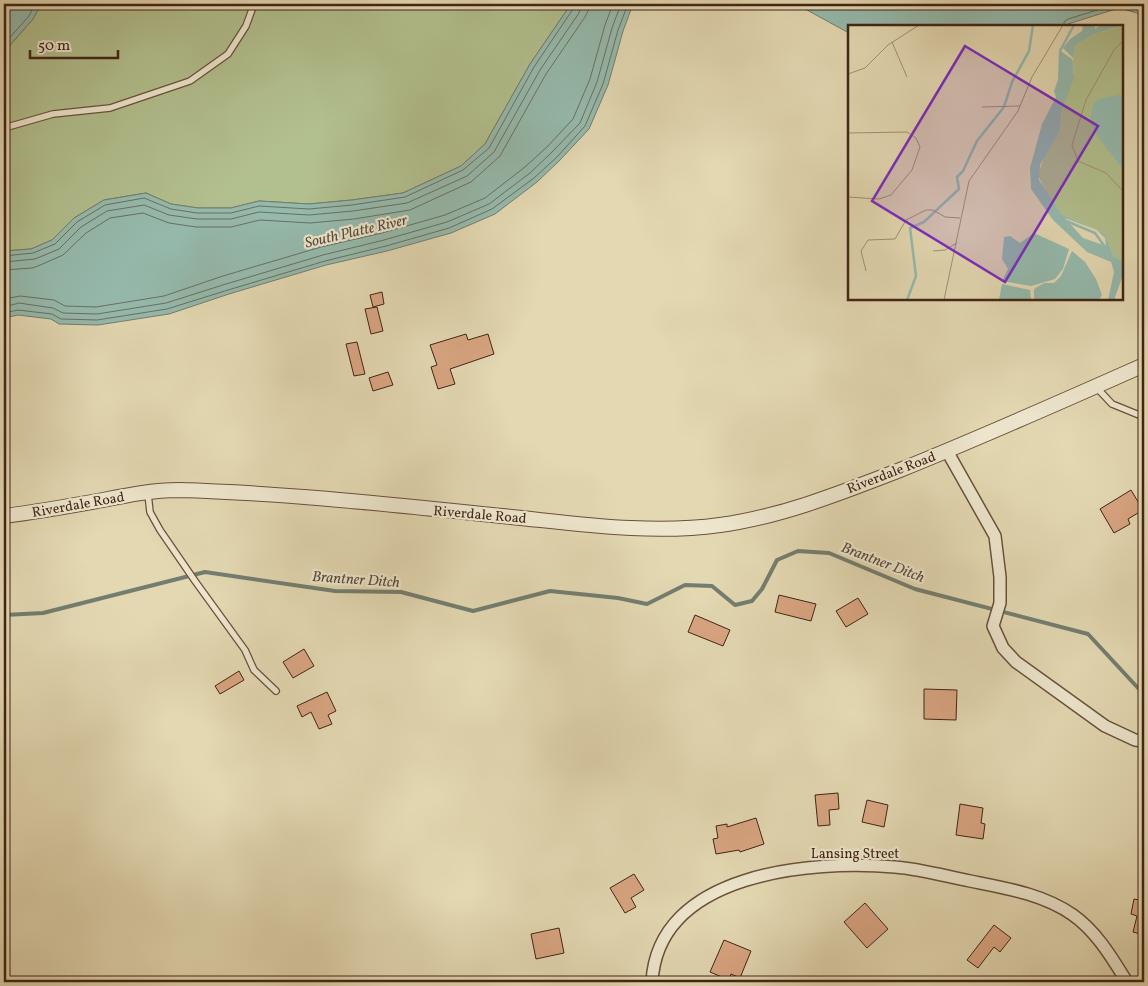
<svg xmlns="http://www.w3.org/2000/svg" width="1148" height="986" font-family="Vollkorn,serif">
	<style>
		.green { fill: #b2bf8e; stroke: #7a7252 }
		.water { fill: #95baad; stroke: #737e70 }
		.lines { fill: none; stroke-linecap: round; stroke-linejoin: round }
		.shore { stroke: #6b6f61; stroke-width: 1 }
		.stream { stroke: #737e70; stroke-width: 4 }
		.building { fill: #d9a582; stroke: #412415 }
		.service-casing { stroke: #6a513c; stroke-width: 8 }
		.minor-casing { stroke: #6a513c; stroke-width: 14 }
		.tertiary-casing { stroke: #6a513c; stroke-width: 16 }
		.service { stroke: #ede6cd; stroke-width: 5.5 }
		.minor { stroke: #ede6cd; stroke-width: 11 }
		.tertiary { stroke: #ede6cd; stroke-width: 14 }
		.labels { text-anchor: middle; stroke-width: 4.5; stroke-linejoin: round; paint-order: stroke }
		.street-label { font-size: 14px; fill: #412415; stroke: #ede6cd }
		.water-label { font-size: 15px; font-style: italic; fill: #564a3b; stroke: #ede6cd }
		.inset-river { fill: none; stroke: #95baad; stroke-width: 2.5 }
		.inset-road { fill: none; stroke: #a29073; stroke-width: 1 }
		.view { fill: #7b2cbf; fill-opacity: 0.15; stroke: #7b2cbf; stroke-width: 2.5 }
		.inset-edge { fill: none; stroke: #412415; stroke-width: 2.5 }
	</style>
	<rect width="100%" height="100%" fill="#e3d8b2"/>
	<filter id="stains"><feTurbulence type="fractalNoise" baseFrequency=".004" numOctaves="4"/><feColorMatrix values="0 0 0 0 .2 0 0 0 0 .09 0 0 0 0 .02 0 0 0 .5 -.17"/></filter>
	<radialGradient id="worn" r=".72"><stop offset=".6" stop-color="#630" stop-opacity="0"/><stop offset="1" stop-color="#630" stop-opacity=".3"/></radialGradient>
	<!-- green -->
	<path class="green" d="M41,4H570L569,7L530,64L485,144L461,166L403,193L352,200L309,204L259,201L231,208H198L171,204L146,193L104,200L74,218L52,240L31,249L4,251V52L33,19Z"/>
	<!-- water -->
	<path class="water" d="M4,4H41L33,19L4,52Z
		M570,4H633L623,31L608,85L589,129L560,160L537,182L495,214L451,233L387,251L326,265L229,294L169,314L98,325L59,324L51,319L18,315L4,318V251L31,249L52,240L74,218L104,200L146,193L171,204L198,208H231L259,201L309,204L352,200L403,193L461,166L485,144L530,64L569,7Z
		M796,4H1144V15L1119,8L1068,24L1067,26H849V33Z"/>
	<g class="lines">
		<!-- shore -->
		<path class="shore" d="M1064,26V22L1068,19L1117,4
			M4,44L29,16L35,4
			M4,256L33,253L55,244L77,222L105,205L144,198L171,209L197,213H231L259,206L309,209L352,205L405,197L463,170L489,148L534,67L573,9L574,4
			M4,262L35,259L59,249L81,227L107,211L144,205L169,215L197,219H231L259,212L309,215L353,211L407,203L467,176L494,152L540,70L579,13L581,4
			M4,270L32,268L38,266L63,255L86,233L110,218L143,213L169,223L196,227H231L260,220L310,223L354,219L410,210L471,182L500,156L546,74L585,17L588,11V4
			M4,299L20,296L54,300L65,306L96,307L164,296L223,276L321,247L382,233L445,215L485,198L525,167L547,147L573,119L590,79L605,25L613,4
			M4,307L19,303L53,308L63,313L97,314L166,303L226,284L323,255L384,240L447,222L489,204L530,173L552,152L580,123L597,82L612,28L621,4
			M4,313L18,310L52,314L61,319L97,320L167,309L228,290L325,261L386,246L449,228L492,209L534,178L557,157L585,126L603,84L618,30L628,4"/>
		<!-- stream -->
		<path class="stream" d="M4,615L43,613L205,572L335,591L401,592L473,611L550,591L618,598L647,604L685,585L712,586L735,605L752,601L762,589L777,560L798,551L829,553L915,589L1088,634L1138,688H1144"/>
	</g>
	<!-- building -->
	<path class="building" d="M382,292L384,304L373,307L370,295Z
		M377,307L383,331L371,334L365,309Z
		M466,334L468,340L488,334L494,354L450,369L455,384L438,389L431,367L437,365L430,345Z
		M357,342L365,374L354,376L346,344Z
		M388,372L393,385L373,391L369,378Z
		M1131,490L1143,510L1128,519L1130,524L1114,533L1100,509Z
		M779,595L816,604L811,621L775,612Z
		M858,598L868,614L846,627L836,611Z
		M695,615L730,630L723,646L688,632Z
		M304,649L314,666L293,678L283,662Z
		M239,671L244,680L220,694L215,686Z
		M924,689L957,690L956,720L924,719Z
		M327,692L336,711L328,715L332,724L319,729L311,712L302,717L297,706Z
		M838,793L839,809L829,810L830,825L818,826L815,795Z
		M867,800L888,805L884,827L862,822Z
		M960,804L983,808L981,823L985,824L983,839L956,835Z
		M756,818L764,844L740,852L739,850L716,854L713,839L718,838L716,826L727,824V827Z
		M634,874L644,890L631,898L636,907L625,913L610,888Z
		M1134,899L1144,901V935L1133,932L1137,916L1131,914Z
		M865,903L888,929L867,948L844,922Z
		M994,925L1011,938L1000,952L994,947L978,968L967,960Z
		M559,928L564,953L536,959L531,934Z
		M724,940L751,951L740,978L731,974L729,980L710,972Z"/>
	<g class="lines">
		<!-- service casing -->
		<g class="service-casing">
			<path id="service" d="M4,128L53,114L110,108L190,81L228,54L246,26L254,4
				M1097,388L1112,404L1144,417
				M148,494L150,512L160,530L195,581L245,650L254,670L276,691"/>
		</g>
		<!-- minor casing -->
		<g class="minor-casing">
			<path id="minor" d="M947,451L995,536L1000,577V603L993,626L1003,648L1016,662L1105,726L1135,740L1144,741
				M652,982C658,872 812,860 895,867C920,869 945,876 970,881C1005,888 1043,894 1073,915C1097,932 1112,958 1127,982"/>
		</g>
		<!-- tertiary casing -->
		<g class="tertiary-casing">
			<path id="tertiary" d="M4,516C37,512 70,506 103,500C128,495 153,490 179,490C287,493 395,505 502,516C574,523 648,535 720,525C781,517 843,492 900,470C982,437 1063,401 1144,365"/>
		</g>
		<!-- service -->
		<use href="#service" class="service"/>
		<!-- minor -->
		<use href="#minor" class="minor"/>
		<!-- tertiary -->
		<use href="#tertiary" class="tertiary"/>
	</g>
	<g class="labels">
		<!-- street labels -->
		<g class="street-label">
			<text transform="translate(891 472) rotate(-21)" y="5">Riverdale Road</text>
			<text transform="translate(78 504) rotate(-10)" y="5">Riverdale Road</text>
			<text transform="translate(480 514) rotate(5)" y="5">Riverdale Road</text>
			<text x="855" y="858">Lansing Street</text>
		</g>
		<!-- water labels -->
		<g class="water-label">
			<text transform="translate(356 231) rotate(-13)" y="5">South Platte River</text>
			<text transform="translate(883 562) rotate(21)" y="5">Brantner Ditch</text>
			<text transform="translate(356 579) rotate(4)" y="5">Brantner Ditch</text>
		</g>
	</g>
	<!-- overview -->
	<g transform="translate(848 25)">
		<rect width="275" height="275" fill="#e3d8b2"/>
		<path d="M275,0V69L260,74L254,117L275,145V236L266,232L256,208L213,189L203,178L190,150L198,126L212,105L214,85L226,48L224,38L228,20L245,10Z" fill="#b2bf8e"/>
		<path d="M235,0H247V4L252,0H274L245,10L228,20L225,33L215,23L222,14L234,6ZM211,25L224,34L226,53L214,85L212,105L192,140L191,155L213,189L256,208L266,232L275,236V250L266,275H260L266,247L263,237L239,227L205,195L183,164L182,143L194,99L208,72L206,66L210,55ZM217,193L249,205L257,213L258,221L235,213ZM275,69V145L249,111L242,95L246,78L251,74ZM186,208L221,224L215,244L207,254L183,261L154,256L160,244L154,234L156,212L162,211L172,218ZM224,226L237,237L248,254L254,270L251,275H186V264L196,258H206L213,251ZM154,259L182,265L183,275H151Z" fill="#95baad" fill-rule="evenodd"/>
		<path class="inset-river" d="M212,26L226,0M216,195L247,208L257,222M59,275L68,251L62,203L76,197L111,164L109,152L115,146L129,116L156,82L164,57L181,26L185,0"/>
		<path class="inset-road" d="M275,16L266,25L238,75L224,120L230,136L258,148L275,166M44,17L59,52M0,49L17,43L40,20L71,0M134,82L172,81M0,108L59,107L68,113L72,122L64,145L43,170L31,174L0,172M85,226L97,225L109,218M18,246L13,226L20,215L47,214L58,195L78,185H85L97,192L112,193M96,275L121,156L170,86L184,52L215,0"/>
		<path class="view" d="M117,21L250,101L157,257L24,176Z"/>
		<rect width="275" height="275" class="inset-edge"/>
	</g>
	<!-- margin -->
	<rect width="1148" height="986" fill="none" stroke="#e3d8b2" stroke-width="20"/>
	<rect x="5" y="5" width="1138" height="976" fill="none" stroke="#412415" stroke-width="2.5"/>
	<rect x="10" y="10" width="1128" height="966" fill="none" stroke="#412415"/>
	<!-- scale -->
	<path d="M30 50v8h88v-8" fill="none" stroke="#412415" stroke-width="2.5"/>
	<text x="38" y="50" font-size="15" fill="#412415" stroke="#ede6cd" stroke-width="4" paint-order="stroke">50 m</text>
	<rect width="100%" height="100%" filter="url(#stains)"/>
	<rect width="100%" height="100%" fill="url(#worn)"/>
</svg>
